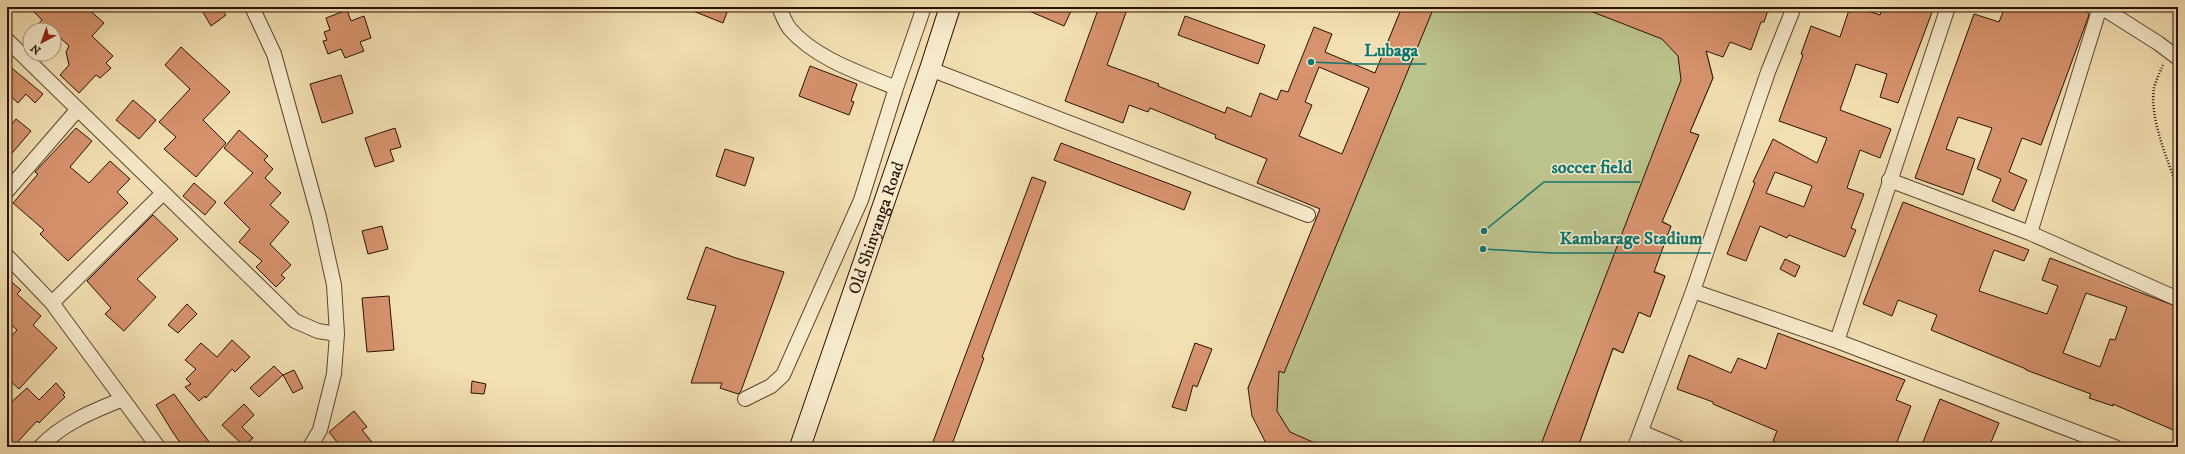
<svg xmlns="http://www.w3.org/2000/svg" width="2185" height="454" font-family="'IM FELL DW Pica',serif">
	<style>
		.green { fill: #bcc28b; stroke: #726a48 }
		.building { fill: #d7936e; stroke: #291105; fill-rule: evenodd }
		.lines { fill: none; stroke-linecap: round; stroke-linejoin: round }
		.minor-casing { stroke: #5c4530; stroke-width: 16 }
		.secondary-casing { stroke: #291105; stroke-width: 22 }
		.path { stroke: #291105; stroke-width: 2.5; stroke-dasharray: 1 2; stroke-linecap: butt }
		.minor { stroke: #f7ebcd; stroke-width: 14 }
		.secondary { stroke: #f7ebcd; stroke-width: 20 }
		.labels { text-anchor: middle; stroke-width: 3; stroke-linejoin: round; paint-order: stroke }
		.street-label { font-size: 17px; fill: #291105; stroke: #f7ebcd }
		.leader { fill: none; stroke: #0f766e; stroke-width: 1.5 }
		.callout-dot { fill: #0f766e; stroke: #f7ebcd; stroke-width: 1.5 }
		.callout-label { font-size: 18px; text-anchor: middle; font-weight: bold; fill: #0f766e; stroke: #f7ebcd; stroke-width: 3; stroke-linejoin: round; paint-order: stroke }
	</style>
	<rect width="100%" height="100%" fill="#f3e0b2"/>
	<filter id="stains"><feTurbulence type="fractalNoise" baseFrequency=".005" numOctaves="4"/><feColorMatrix values="0 0 0 0 .2 0 0 0 0 .09 0 0 0 0 .02 0 0 0 .5 -.17"/></filter>
	<radialGradient id="worn" r=".72"><stop offset=".6" stop-color="#630" stop-opacity="0"/><stop offset="1" stop-color="#630" stop-opacity=".3"/></radialGradient>
	<!-- green -->
	<path class="green" d="M1402,7H1655L1705,46L1713,78L1690,132L1699,135L1662,221L1671,226L1654,271L1665,276L1650,317L1639,312L1623,353L1613,349L1578,447H1268L1248,388Z"/>
	<!-- building -->
	<path class="building" d="M29,7H86L104,23L92,36L113,56L106,63L111,68L100,78L96,75L79,93L60,75L69,65L66,52L69,46L54,32V30H33L42,20Z
		M200,7H220L226,15L211,26Z
		M683,7H729L723,23Z
		M1020,7H1073L1064,26Z
		M1099,7H1128L1107,65L1159,84L1158,86L1225,113L1227,107L1251,117L1260,93L1277,100L1281,90L1288,92L1314,27L1332,34L1325,52L1375,73L1402,7H1434L1284,373L1279,371L1277,411L1290,432L1324,447H1268L1252,416L1248,388L1320,209L1257,183L1267,159L1215,138L1216,135L1150,108L1148,112L1129,105L1123,123L1065,101ZM1319,67L1369,88L1342,154L1299,136L1312,105L1305,102Z
		M1580,7H1769L1764,22H1761L1751,50L1730,42L1723,57L1706,51L1713,78L1690,132L1699,135L1662,222L1671,226L1654,272L1665,276L1650,317L1639,312L1623,353L1613,348L1578,447H1540L1681,80L1678,56L1662,39Z
		M1850,7H1857L1880,15L1883,7H1934L1898,103L1880,97L1887,74L1856,64L1853,73L1840,110L1891,129L1880,158L1860,150L1847,188L1864,194L1851,228L1856,230L1845,257L1789,235L1787,238L1760,226L1746,261L1727,254L1755,183L1753,182L1773,139L1817,163L1827,138L1779,121L1780,118L1803,55L1801,54L1811,26L1840,37ZM1775,172L1812,186L1804,207L1766,193Z
		M2005,7H2085L2089,15L2041,145L2022,138L2009,172L2027,180L2014,211L1992,201L2001,179L1977,169L1992,128L1958,117L1946,149L1975,159L1963,195L1915,178L1974,14L1999,22Z
		M347,10L351,21L364,16L371,38L360,42L364,51L345,58L341,49L328,54L323,41L327,40L324,32L330,30L326,18Z
		M1185,16L1265,45L1258,64L1178,35Z
		M181,47L230,92L203,120L226,143L196,177L164,149L176,137L159,122L190,89L165,65Z
		M7,64L43,94L35,103L26,94L18,103L7,93Z
		M810,66L857,84L851,101L854,102L849,115L799,96Z
		M341,75L353,113L322,123L310,84Z
		M133,100L156,120L139,139L116,120Z
		M16,119L31,131L7,159V130Z
		M76,128L92,141L70,167L89,183L110,161L130,179L117,192L128,203L68,261L40,234L44,230L13,203L38,174L35,172Z
		M395,128L401,147L390,150L394,161L375,167L365,138Z
		M239,130L268,156L264,160L273,169L265,178L281,193L270,205L289,222L270,244L291,265L281,275L285,278L276,287L256,267L262,261L239,242L250,229L224,203L253,173L224,148Z
		M1061,143L1191,192L1184,210L1054,160Z
		M725,149L754,158L745,186L716,176Z
		M1032,177L1046,182L982,357L984,358L951,447H931Z
		M194,183L216,202L205,215L183,196Z
		M1903,202L2029,250L2024,261L1994,250L1979,291L2047,314L2058,286L2042,280L2050,258L2178,307V432L2113,404V406L2089,398L2091,394L2026,370V369L1931,330L1937,315L1898,300L1892,316L1863,304ZM2086,293L2127,307L2115,340L2110,339L2100,367L2063,353Z
		M153,215L178,239L137,279L156,297L124,331L105,314L111,308L87,281Z
		M382,226L388,249L368,254L362,231Z
		M706,247L736,258L784,272L741,391L738,394L720,388L722,383H691L716,306L687,299Z
		M1785,259L1800,266L1795,277L1780,269Z
		M7,278L21,290L17,294L41,316L33,325L57,348L19,389L7,378V341L17,330L7,321Z
		M389,296L394,350L367,352L362,298Z
		M187,304L197,314L178,333L168,325Z
		M1778,333L1905,380L1896,400L1911,406L1895,447H1788L1773,441L1777,431L1713,404V402L1677,389L1689,355L1731,373L1738,358L1766,369Z
		M232,340L250,357L235,372L232,369L206,398L205,396L199,401L185,387L191,384L186,379L196,369L185,360L201,343L217,357Z
		M1195,343L1212,349L1197,387L1193,385L1186,411L1172,407Z
		M274,366L283,375L259,397L250,388Z
		M294,370L303,388L293,393L283,375Z
		M472,381L486,384L484,394L471,393Z
		M56,383L65,393L63,395L65,397L39,423L37,421L13,447H7V406L27,388L39,400Z
		M174,394L197,426L213,447H183L172,431L156,405Z
		M1940,399L1999,423L1989,447H1921Z
		M244,404L254,415L242,427L253,438L244,446L222,425Z
		M354,411L367,427L362,430L376,447H341L329,432Z"/>
	<g class="lines">
		<!-- minor casing -->
		<g class="minor-casing">
			<path id="minor" d="M252,7L274,54L319,217L334,285L337,334L334,374L320,430L310,447
				M779,7C782,14 785,23 790,29C816,59 860,73 896,88
				M2101,7L2158,43L2178,58
				M7,40L295,321L318,331L337,334
				M930,69L1308,215
				M1889,180L2030,233L2178,299
				M7,191L78,109
				M2030,233L2100,7
				M7,256L52,303L158,447
				M1693,291L1837,341L2115,447
				M52,303L163,193
				M1837,341L1948,7
				M745,399L771,386L783,375L861,200L896,88L924,7
				M1641,432L1677,447
				M40,447C63,423 93,411 123,399
				M1635,447L1693,291L1768,72L1794,7"/>
		</g>
		<!-- secondary casing -->
		<g class="secondary-casing">
			<g id="secondary">
				<path id="s1" d="M800,447L930,69L950,7"/>
			</g>
		</g>
		<!-- path -->
		<path class="path" d="M2163,65C2160,72 2156,80 2154,88C2149,118 2168,161 2178,189"/>
		<!-- minor -->
		<use href="#minor" class="minor"/>
		<!-- secondary -->
		<use href="#secondary" class="secondary"/>
	</g>
	<g class="labels">
		<!-- street labels -->
		<g class="street-label">
			<text dy="6" stroke="none"><textPath href="#s1" startOffset="232">Old Shinyanga Road</textPath></text>
		</g>
	</g>
	<!-- callouts -->
	<path class="leader" d="M1311 62L1356 64H1426M1484 231L1544 182H1640M1483 249L1552 253H1711"/>
	<g class="callout-dot">
		<circle cx="1311" cy="62" r="4"/>
		<circle cx="1484" cy="231" r="4"/>
		<circle cx="1483" cy="249" r="4"/>
	</g>
	<g class="callout-label">
		<text x="1391" y="56">Lubaga</text>
		<text x="1592" y="173">soccer field</text>
		<text x="1631" y="244">Kambarage Stadium</text>
	</g>
	<!-- margin -->
	<rect width="2185" height="454" fill="none" stroke="#f3e0b2" stroke-width="24"/>
	<rect x="8" y="8" width="2169" height="438" fill="none" stroke="#291105" stroke-width="2"/>
	<rect x="12" y="12" width="2161" height="430" fill="none" stroke="#291105"/>
	<!-- north arrow -->
	<g transform="translate(42 42) rotate(221)"><circle r="19" fill="#f7ebcd" stroke="#a5947d"/>
	<path d="M0-3L7 15L0 10L-7 15Z" fill="#8f2418"/>
	<text y="-6" font-size="11" font-weight="bold" text-anchor="middle" fill="#291105">N</text>
	</g>
	<rect width="100%" height="100%" filter="url(#stains)"/>
	<rect width="100%" height="100%" fill="url(#worn)"/>
</svg>
